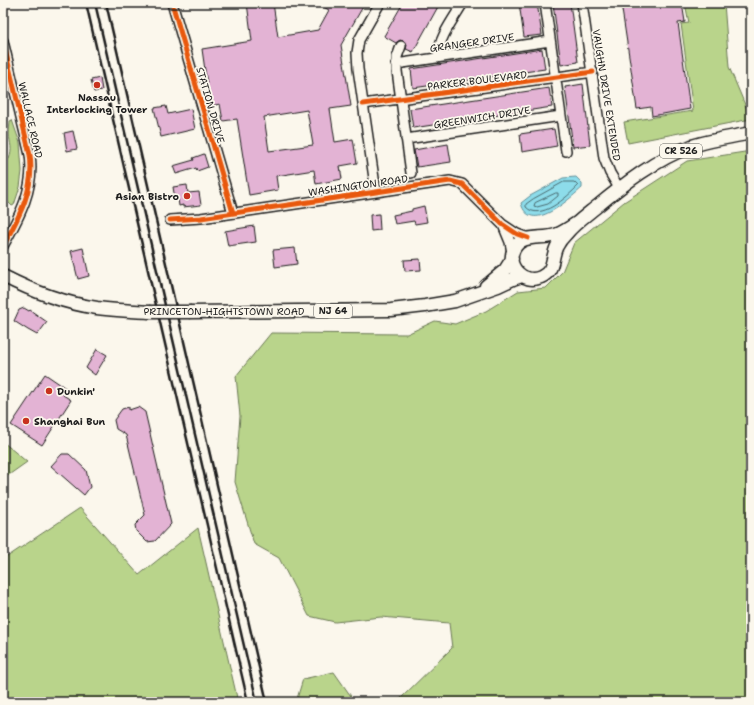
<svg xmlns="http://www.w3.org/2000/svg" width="754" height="705" font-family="'Shantell Sans',sans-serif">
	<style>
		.green { fill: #b9d48b; stroke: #6a7854 }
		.water { fill: #8ddcea; stroke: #608f98 }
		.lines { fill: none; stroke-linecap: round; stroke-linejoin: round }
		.shore { stroke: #49696e; stroke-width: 1 }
		.building { fill: #e3b3d4; stroke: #1c1c1c; fill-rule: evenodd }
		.minor-casing { stroke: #1c1c1c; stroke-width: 12 }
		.major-casing { stroke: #1c1c1c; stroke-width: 15 }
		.minor { stroke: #fbf7ec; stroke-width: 9 }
		.major { stroke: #fbf7ec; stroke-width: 12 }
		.rail { stroke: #1c1c1c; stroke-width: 2.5 }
		.major-bridge-casing { stroke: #1c1c1c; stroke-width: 15; stroke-linecap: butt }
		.major-bridge { stroke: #fbf7ec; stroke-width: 12 }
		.cycleway-casing { stroke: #fbf7ec; stroke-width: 8 }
		.cycleway { stroke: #e8590c; stroke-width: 5 }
		.poi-dot { fill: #c8321e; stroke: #fbf7ec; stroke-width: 1.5 }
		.labels { text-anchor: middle; stroke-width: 3.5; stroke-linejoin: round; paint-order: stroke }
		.shield { fill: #fbf7ec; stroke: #5f5e5a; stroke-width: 1 }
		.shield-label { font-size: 9px; font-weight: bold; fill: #1c1c1c }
		.street-label { font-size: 10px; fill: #1c1c1c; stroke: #fbf7ec }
		.poi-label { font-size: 10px; font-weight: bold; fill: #1c1c1c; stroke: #fbf7ec; text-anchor: start }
	</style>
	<rect width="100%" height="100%" fill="#fbf7ec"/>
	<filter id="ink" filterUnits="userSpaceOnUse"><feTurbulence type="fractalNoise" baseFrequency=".025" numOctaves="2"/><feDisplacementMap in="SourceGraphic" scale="8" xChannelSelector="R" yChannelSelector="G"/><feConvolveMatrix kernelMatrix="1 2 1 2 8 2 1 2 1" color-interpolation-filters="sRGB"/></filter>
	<g filter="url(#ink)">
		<!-- green -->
		<path class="green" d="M685,3H724L729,67L751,119L628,143L624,122L693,111L681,24L689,23Z
			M12,120L20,143L22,171L20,187L14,205L12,206L3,197V162L9,159C13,149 10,144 9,134C9,129 10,125 10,121Z
			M751,151V702H397L452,648L449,623L381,617L335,622L309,616L279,558L254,544L235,482L240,416L236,376L271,333L407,334L435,321L455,324L486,311L518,291L546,288L562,272L574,243L624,202L687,161Z
			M3,442L27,462L3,479Z
			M80,508L139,575L198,528L238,702H3V551L7,557Z
			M334,672L355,702H296L303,679Z"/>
		<!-- water -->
		<path class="water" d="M576,177L582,183V188C569,199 530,236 521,203L530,196L563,178Z"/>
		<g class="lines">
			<!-- shore -->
			<path class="shore" d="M564,182H574L578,186C567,197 540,222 526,207V204L533,199Z
				M556,193H558V196L548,204L537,207L534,206L535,203Z"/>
		</g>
		<!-- building -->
		<path class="building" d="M247,3H273L278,37L318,30L329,10L316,3H365L341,45L351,106L330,109L335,142L353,139L357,163L340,166L342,179L316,184L314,170L276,176L278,190L249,195L237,119L223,121L220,104L210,106L202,49L252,41ZM307,110L313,145L269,151L264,117Z
			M403,3H440L413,52L406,49L407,45L403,41L400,40L396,43L384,36Z
			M519,3H537L542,35L524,37Z
			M553,3H570L578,62L561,65Z
			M621,3H682L685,22L678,23L690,109L652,116L651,107L637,109Z
			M542,49L545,69L413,88L411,69Z
			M100,78L102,90L94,92L91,80Z
			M583,84L590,145L573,147L565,87Z
			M549,88L552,107L413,128L410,109Z
			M166,106L168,114L191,109L195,129L161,137L154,108Z
			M554,129L557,146L522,152L520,134Z
			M73,131L77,149L67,151L64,133Z
			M448,144L451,162L417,167L414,150Z
			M204,154L208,167L197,171L196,168L176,174L173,166L194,160L193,158Z
			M187,185L188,193L199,192L201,205L183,207V205L179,206L178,199H175L173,187Z
			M424,206L427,222L415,224L414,221L395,224L393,215L412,211V209Z
			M379,214L380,230L371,231L370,215Z
			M254,226L256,242L228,246L225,231Z
			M83,248L89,276L78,279L71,251Z
			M295,248L297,264L275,267L273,250Z
			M420,259L421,270L405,271L404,260Z
			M24,308L29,311L30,310L47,322L38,334L37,335L28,330L14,321L19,310Z
			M97,349L107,355L95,375L86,368Z
			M45,374L67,389L63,395L71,400L42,445L11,425Z
			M129,407V410L138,407L145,412L171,524L155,541L147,542L136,531L135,525L145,515L126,435L116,429L114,420L122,409Z
			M62,454H69L86,470L90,487L84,495L51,466Z"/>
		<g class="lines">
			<!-- minor casing -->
			<g class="minor-casing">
				<path id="minor" d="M172,3L233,213
					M545,3L566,151
					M582,3L604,158L610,173L619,188
					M3,41L30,155C35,189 19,217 3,246
					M401,46L397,57V71L411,173
					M438,58C437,40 454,18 463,3
					M396,64L550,41
					M363,104L593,72
					M406,139L561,116
					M376,192L358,69L357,53L359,40L380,3
					M170,220L201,218L450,181L462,184L502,224L517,234L528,238
					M503,225L510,242L512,253"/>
			</g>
			<!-- major casing -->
			<g class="major-casing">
				<path id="major" d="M578,222C572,226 565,231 558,234C543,241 523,232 514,249C505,266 524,285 541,277C555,271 551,257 557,246C559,242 563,237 566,234C574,224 585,216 595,208C624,184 656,159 692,146C711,140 731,137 751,133
					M3,276C32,291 64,303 97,308C114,310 132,311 149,312
					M486,286L505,270L512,259
					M191,312L391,310L425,306L455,301L498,286L513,279L522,276"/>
			</g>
			<!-- minor -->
			<use href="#minor" class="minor"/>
			<!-- major -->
			<use href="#major" class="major"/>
			<!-- rail -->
			<path class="rail" d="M86,3L248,702
				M95,3L257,702
				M106,3L267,702"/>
			<!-- major-bridge casing -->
			<g class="major-bridge-casing">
				<path id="major-bridge" d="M149,312H191"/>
			</g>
			<!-- major-bridge -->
			<use href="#major-bridge" class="major-bridge"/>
			<!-- cycleway casing -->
			<g class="cycleway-casing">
				<path id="cycleway" d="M172,3L233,213
					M3,41L30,155C35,189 19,217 3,246
					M363,104L593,72
					M170,220L201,218L450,181L462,184L502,224L517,234L528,238"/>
			</g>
			<!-- cycleway -->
			<use href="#cycleway" class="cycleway"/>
		</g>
	</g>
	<!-- markers -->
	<g class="poi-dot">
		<circle cx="97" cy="85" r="4"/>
		<circle cx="187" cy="196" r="4"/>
		<circle cx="49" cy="391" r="4"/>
		<circle cx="26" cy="421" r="4"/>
	</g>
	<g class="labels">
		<!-- shield labels -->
		<g class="shield">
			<rect x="660" y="144" width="42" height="14" rx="3"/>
			<rect x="314" y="304" width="38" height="14" rx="3"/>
		</g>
		<g class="shield-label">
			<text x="681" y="154">CR 526</text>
			<text x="333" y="314">NJ 64</text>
		</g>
		<!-- street labels -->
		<g class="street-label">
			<text transform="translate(472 42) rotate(-8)" y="4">GRANGER DRIVE</text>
			<text transform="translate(477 80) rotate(-7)" y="4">PARKER BOULEVARD</text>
			<text transform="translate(607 95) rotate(81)" y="4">VAUGHN DRIVE EXTENDED</text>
			<text transform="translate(211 105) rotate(74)" y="4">STATION DRIVE</text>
			<text transform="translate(482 117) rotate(-9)" y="4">GREENWICH DRIVE</text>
			<text transform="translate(31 120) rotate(77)" y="4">WALLACE ROAD</text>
			<text transform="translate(358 185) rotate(-8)" y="4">WASHINGTON ROAD</text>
			<text x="224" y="315">PRINCETON-HIGHTSTOWN ROAD</text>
		</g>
		<!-- poi labels -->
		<g class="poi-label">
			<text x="97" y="101" text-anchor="middle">Nassau<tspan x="97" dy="12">Interlocking Tower</tspan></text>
			<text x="179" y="200" text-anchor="end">Asian Bistro</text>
			<text x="57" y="395">Dunkin'</text>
			<text x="34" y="425">Shanghai Bun</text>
		</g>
	</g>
	<!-- margin -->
	<rect width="754" height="705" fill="none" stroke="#fbf7ec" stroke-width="16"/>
	<rect x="8" y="8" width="738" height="689" fill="none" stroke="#1c1c1c" stroke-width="1.5" filter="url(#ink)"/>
</svg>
